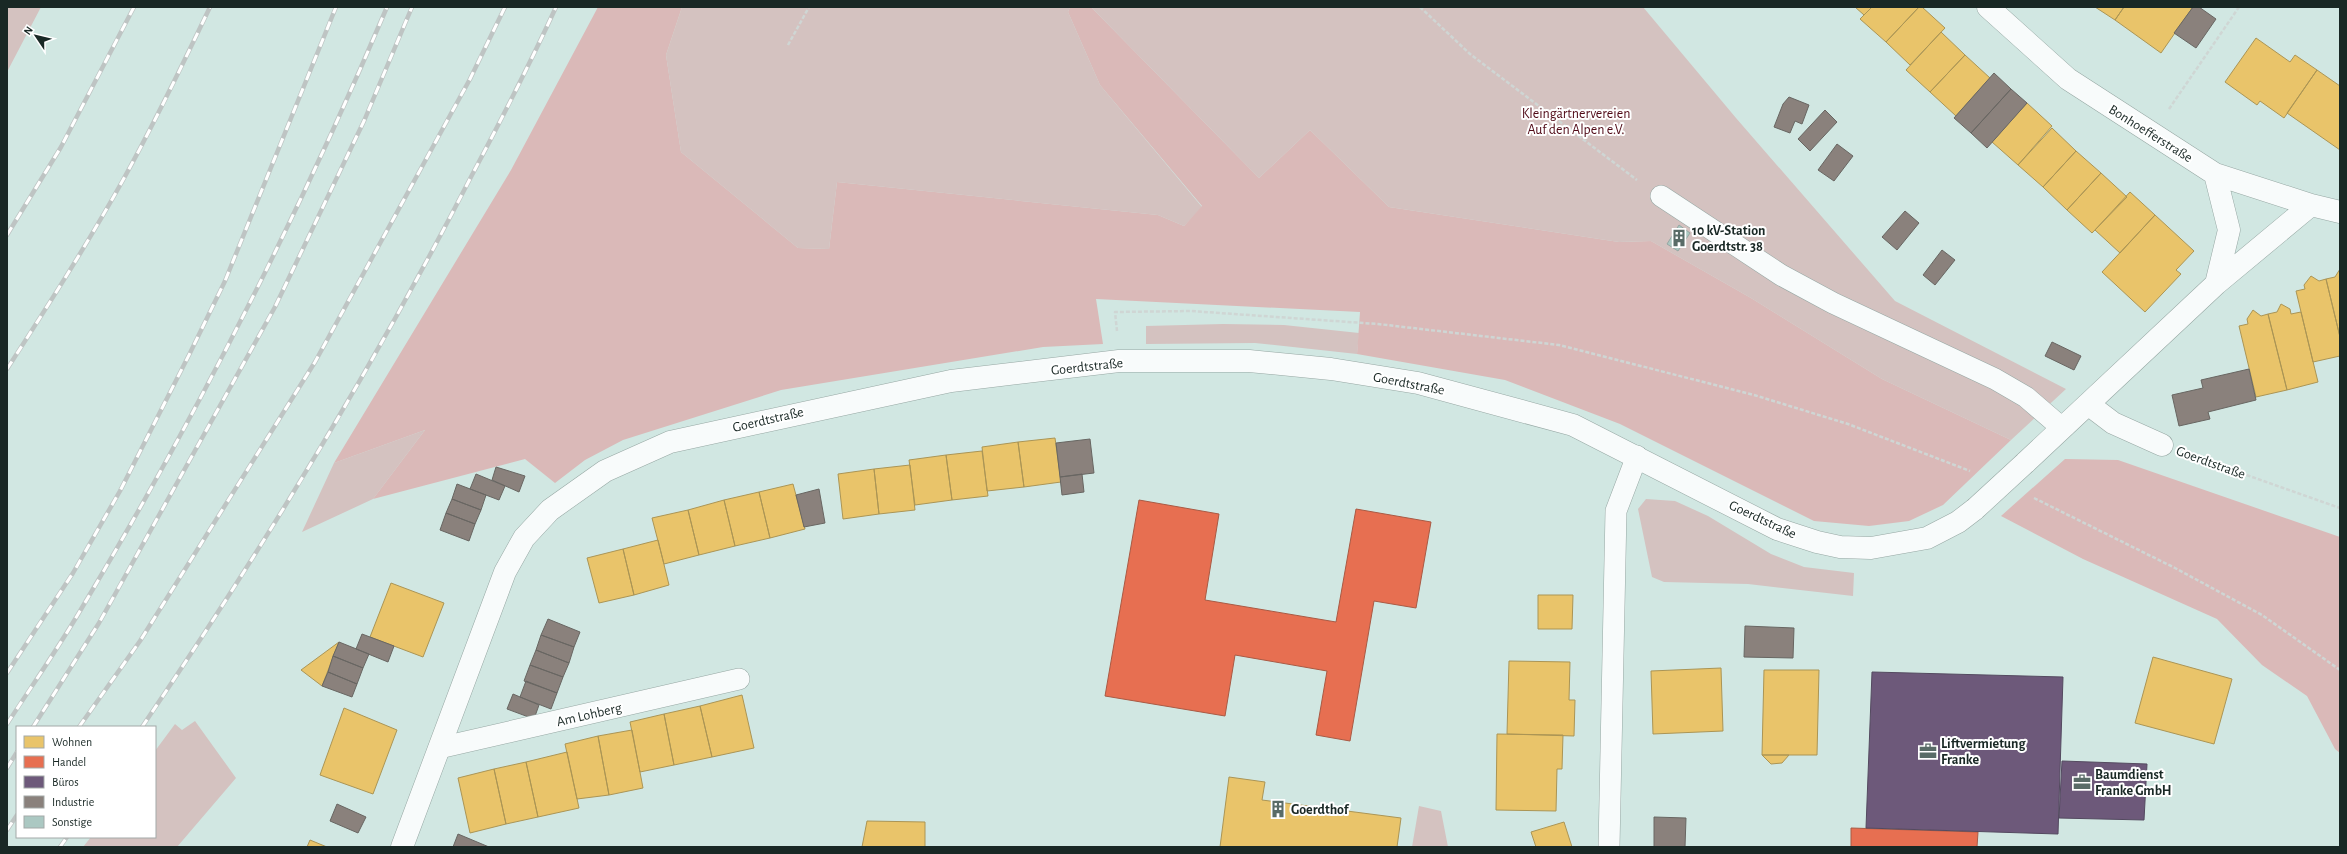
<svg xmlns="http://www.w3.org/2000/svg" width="2347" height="854" font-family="'Alegreya Sans',sans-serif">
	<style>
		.green { fill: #d4c2c0 }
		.forest { fill: #dab9b8 }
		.homes { fill: #e9c46a; stroke: #ab9555 }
		.shops { fill: #e76f51; stroke: #a95a44 }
		.offices { fill: #6d597a; stroke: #544a60 }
		.industry { fill: #8a817c; stroke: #686662 }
		.building { fill: #abc8c2; stroke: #96a7a3 }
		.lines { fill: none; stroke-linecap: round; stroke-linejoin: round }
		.lane-casing { stroke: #96a7a3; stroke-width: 22 }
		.street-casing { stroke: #96a7a3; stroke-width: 23 }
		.path { stroke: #cfd6d4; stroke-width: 2.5; stroke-dasharray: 4 2; stroke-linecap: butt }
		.lane { stroke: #f8fbfb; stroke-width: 21 }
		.street { stroke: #f8fbfb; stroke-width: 22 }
		.rail-casing { stroke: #bec4c3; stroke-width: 4.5 }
		.rail { stroke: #fff; stroke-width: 3; stroke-dasharray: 9; stroke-linecap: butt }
		.street-bridge-casing { stroke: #96a7a3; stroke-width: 23; stroke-linecap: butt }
		.street-bridge { stroke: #f8fbfb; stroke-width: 22 }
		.labels { text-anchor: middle; stroke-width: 4; stroke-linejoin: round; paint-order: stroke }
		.park-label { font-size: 14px; fill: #500916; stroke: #fff }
		.street-label { font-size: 14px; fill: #192825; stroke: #fff }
		.poi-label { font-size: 14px; font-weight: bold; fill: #192825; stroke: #fff; text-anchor: start }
	</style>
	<rect width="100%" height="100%" fill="#d1e7e2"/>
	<!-- green -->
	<path class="green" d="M7,7H41L7,72Z
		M682,7H1070L1068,12L1100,85L1202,207L1184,226L1158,215L837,182L829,249L798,248L681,152L666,55Z
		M1091,7H1643L1736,118L1895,301L2066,389L2011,440L1882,379L1751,298L1651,241L1619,242L1389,207L1310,130L1259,178Z
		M1223,324L1284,325L1359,333L1357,354L1255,343L1146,344V326Z
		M425,430L373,499L302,532L334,463Z
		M1646,499L1675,501L1708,516L1771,554L1804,567L1854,573L1853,596L1748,584L1664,582L1652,577L1638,509Z
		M195,721L236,778L177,847H83L91,837H155V751L175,724L182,730Z
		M1419,806L1441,811L1448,847H1412Z"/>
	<!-- forest -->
	<path class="forest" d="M598,7H682L666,55L681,152L798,248L829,249L837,182L1158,215L1184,226L1202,206L1100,85L1068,12L1070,7H1091L1259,178L1310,130L1389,207L1619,242L1651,241L1751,298L1882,379L2011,440L1943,505L1909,521L1869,526L1814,521L1620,424L1505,380L1357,354L1360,312L1096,299L1103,344L1043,347L781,390L623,440L585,460L555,483L525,459L373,499L425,430L334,463L511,170Z
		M2065,459L2118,460L2340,537V753L2335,749L2307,696L2262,665L2217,619L2083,559L2001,516Z"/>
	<!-- homes -->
	<path class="homes" d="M1855,7H1872L1864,15Z
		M1872,7H1919L1886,42L1860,19Z
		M1919,7H1922L1945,28L1910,65L1886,42Z
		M2095,7H2124L2115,20Z
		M2124,7H2193L2161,53L2115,20Z
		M1941,32L1965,55L1930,92L1906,70Z
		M2256,38L2290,62L2295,55L2317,70L2284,118L2260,101L2257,105L2225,82Z
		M1965,55L1990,78L1956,116L1930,92Z
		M2317,70L2340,86V150L2287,113Z
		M2027,103L2052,126L2018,165L1992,142Z
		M2052,128L2076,151L2043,187L2018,165Z
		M2076,151L2101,173L2067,210L2043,187Z
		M2101,173L2127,197L2092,233L2067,210Z
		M2130,192L2155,215L2120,253L2095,230Z
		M2155,215L2194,251L2176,270L2181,274L2145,312L2102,272Z
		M2340,269V337L2326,279L2335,277Z
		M2311,276L2319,281L2326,279L2340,337V356L2313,362L2296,291L2305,289L2304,285Z
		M2281,304L2290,309L2291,314L2301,312L2318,382L2287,390L2268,314L2277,312Z
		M2253,310L2261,316L2268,314L2287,390L2256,397L2239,326L2248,324L2247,319Z
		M1055,438L1061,482L1024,487L1018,442Z
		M1018,442L1024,487L987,491L982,447Z
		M982,451L988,496L952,500L946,455Z
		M946,455L952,500L915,505L909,460Z
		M910,465L915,510L879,514L874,469Z
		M874,469L879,514L843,519L838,474Z
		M793,484L805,529L770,538L759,492Z
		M759,492L770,538L735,546L724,500Z
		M724,500L735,546L699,555L688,510Z
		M688,510L699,555L664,564L652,518Z
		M658,540L669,585L634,595L623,549Z
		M623,549L634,595L599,603L587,558Z
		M391,583L444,603L423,657L370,637Z
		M1538,595H1573L1572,629H1538Z
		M339,642L322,686L301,670Z
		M2153,657L2232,679L2214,744L2135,723Z
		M1509,661L1570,662L1569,700H1575L1574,736L1507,734Z
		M1721,668L1723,731L1653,734L1651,671Z
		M1764,670H1819L1817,755H1762Z
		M742,695L754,748L712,757L700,706Z
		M700,706L712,757L674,765L664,714Z
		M344,708L397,730L373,794L320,775Z
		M664,714L674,765L640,772L630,722Z
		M632,730L643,788L609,795L598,736Z
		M1497,734L1563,735L1562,769H1557L1556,811L1496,810Z
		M598,736L609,795L577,799L565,744Z
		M567,752L579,808L538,817L526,762Z
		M1762,755H1789L1782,763L1771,764Z
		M526,762L538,817L506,824L494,769Z
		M494,769L506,824L470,833L458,778Z
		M1229,777L1265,782L1262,800L1401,818L1397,847H1220Z
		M867,821L925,822V847H862Z
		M1564,822L1572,847H1536L1531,832Z
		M310,840L327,847H307Z"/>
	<!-- shops -->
	<path class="shops" d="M1139,500L1219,514L1205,600L1336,622L1356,509L1431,522L1416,608L1374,601L1350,741L1316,735L1327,671L1235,655L1225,716L1105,696Z
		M1851,828L1978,832L1977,847H1851Z"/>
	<!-- offices -->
	<path class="offices" d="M1872,672L2063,677L2058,834L1866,828Z
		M2062,761L2147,764L2144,820L2059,818Z"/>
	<!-- industry -->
	<path class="industry" d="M2193,7H2199L2216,19L2196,48L2174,33Z
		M1994,73L2011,89L1971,133L1954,118Z
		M2011,89L2027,103L1987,148L1971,133Z
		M1789,97L1809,105L1802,124L1795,121L1790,133L1774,127L1783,104Z
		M1825,110L1837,122L1810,151L1798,139Z
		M1837,144L1853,156L1834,181L1818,170Z
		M1905,211L1919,223L1897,250L1882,237Z
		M1942,250L1955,260L1935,285L1923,275Z
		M2052,342L2081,356L2074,370L2045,356Z
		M2249,369L2256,400L2208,412L2210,419L2179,426L2172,395L2203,388L2201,380Z
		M1090,439L1094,473L1060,477L1056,443Z
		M496,467L525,476L519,492L492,480Z
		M476,474L505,486L499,500L470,489Z
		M1082,474L1084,492L1062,495L1060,477Z
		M457,484L486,495L481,510L452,499Z
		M819,489L825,523L804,527L796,495Z
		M452,499L481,510L475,524L446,513Z
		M446,513L475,524L469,541L440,530Z
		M548,619L580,632L574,647L541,635Z
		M1745,626L1794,628L1793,658L1744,657Z
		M362,634L394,646L388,662L356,649Z
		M541,635L574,647L569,663L536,650Z
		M339,642L369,654L363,668L333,656Z
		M536,650L569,663L563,677L530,665Z
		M333,656L363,668L357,684L328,672Z
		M530,665L563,677L557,693L524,681Z
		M328,672L357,684L352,697L322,686Z
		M526,681L557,693L551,709L520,697Z
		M513,694L539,705L534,719L507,709Z
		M337,804L366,817L358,833L330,821Z
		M1654,817L1686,818L1685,847H1654Z
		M458,834L489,847H453Z"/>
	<!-- building -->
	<path class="building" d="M1679,225L1690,233L1678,251L1667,244Z"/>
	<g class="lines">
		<!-- lane casing -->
		<g class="lane-casing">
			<path id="lane" d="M1661,196L1781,275L1833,303L1995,379L2026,397L2062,428
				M439,748L739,679
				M1609,847L1616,511L1637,456"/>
		</g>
		<!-- street casing -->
		<g class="street-casing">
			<path id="street" d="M1988,7L2068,79L2215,174L2311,205L2340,212
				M2215,174L2229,230L2216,284
				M2088,404L2113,423L2162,445
				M2025,463L2216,284L2311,205
				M402,847L505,572L524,538L550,510L605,471L670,442L951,381L1119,361H1249L1331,369L1418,383L1573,425L1777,529L1817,542L1840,547L1871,548L1927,538L1958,522L1975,509"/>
		</g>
		<!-- path -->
		<path class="path" d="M1420,7L1470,54L1637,180
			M788,45L809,7
			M2169,109L2239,7
			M1117,331L1115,312L1191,311L1378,324L1559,345L1754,395L1848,424L1970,471
			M2190,455L2340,508
			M2034,498L2175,568L2262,615L2340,670"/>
		<!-- lane -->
		<use href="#lane" class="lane"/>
		<!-- street -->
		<use href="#street" class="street"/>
		<!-- rail casing -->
		<g class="rail-casing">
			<path id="rail" d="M7,235L61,147L134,7
				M7,369C47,307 87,245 123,180C154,124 182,66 210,7
				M7,673L73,573L120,491L190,353L225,281L336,7
				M7,724C31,687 57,650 80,611C196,417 299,215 387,7
				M33,727L99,623L275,307L364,121L412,7
				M79,727L140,641L315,362L470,79L505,7
				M142,727C262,550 374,366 472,175C501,120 530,64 556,7
				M7,768L17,752
				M7,830L17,815
				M60,847L67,837"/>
		</g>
		<!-- rail -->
		<use href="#rail" class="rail"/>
		<!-- street-bridge casing -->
		<g class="street-bridge-casing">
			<path id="street-bridge" d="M1975,509L2025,463"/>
		</g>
		<!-- street-bridge -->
		<use href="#street-bridge" class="street-bridge"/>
	</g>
	<!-- icons -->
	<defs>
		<g id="building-bare" transform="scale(1.38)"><path d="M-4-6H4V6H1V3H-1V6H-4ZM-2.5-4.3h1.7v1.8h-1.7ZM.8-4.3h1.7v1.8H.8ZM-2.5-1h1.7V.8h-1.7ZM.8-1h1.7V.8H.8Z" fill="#596b67" stroke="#fff" stroke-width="2.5" paint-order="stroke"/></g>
		<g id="office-bare" transform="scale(1.38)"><path d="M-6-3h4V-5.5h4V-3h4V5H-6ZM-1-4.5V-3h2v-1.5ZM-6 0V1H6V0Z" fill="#596b67" stroke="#fff" stroke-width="2.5" paint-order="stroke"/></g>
	</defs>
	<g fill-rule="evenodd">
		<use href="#building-bare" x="1679" y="238"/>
		<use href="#office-bare" x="1928" y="751"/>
		<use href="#office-bare" x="2082" y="782"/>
		<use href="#building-bare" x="1278" y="809"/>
	</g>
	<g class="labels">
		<!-- park labels -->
		<g class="park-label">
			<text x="1576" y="118">Kleingärtnervereien<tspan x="1576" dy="16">Auf den Alpen e.V.</tspan></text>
		</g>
		<!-- street labels -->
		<g class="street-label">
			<text transform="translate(2151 133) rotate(32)" y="5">Bonhoefferstraße</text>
			<text transform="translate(1087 366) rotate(-6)" y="5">Goerdtstraße</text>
			<text transform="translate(1409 383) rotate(11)" y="5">Goerdtstraße</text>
			<text transform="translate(768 419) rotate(-13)" y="5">Goerdtstraße</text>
			<text transform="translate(2211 462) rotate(20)" y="5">Goerdtstraße</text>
			<text transform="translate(1763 519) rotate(25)" y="5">Goerdtstraße</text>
			<text transform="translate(589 714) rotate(-13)" y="5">Am Lohberg</text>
		</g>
		<!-- poi labels -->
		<g class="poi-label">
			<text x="1692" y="235">10 kV-Station<tspan x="1692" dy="16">Goerdtstr. 38</tspan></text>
			<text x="1941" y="748">Liftvermietung<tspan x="1941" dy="16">Franke</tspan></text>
			<text x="2095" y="779">Baumdienst<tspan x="2095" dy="16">Franke GmbH</tspan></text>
			<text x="1291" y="814">Goerdthof</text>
		</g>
	</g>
	<!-- border -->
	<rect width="2347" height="854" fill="none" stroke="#192825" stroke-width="16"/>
	<!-- legend -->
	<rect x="16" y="726" width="140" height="112" fill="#ffffff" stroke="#a3a9a8"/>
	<rect x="24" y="736" width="20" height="12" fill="#e9c46a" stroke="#a3a9a8"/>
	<text x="52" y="746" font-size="12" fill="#192825">Wohnen</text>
	<rect x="24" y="756" width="20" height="12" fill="#e76f51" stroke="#a3a9a8"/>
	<text x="52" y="766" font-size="12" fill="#192825">Handel</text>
	<rect x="24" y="776" width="20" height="12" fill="#6d597a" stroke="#a3a9a8"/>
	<text x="52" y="786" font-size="12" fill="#192825">Büros</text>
	<rect x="24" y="796" width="20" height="12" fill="#8a817c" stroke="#a3a9a8"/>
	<text x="52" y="806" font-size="12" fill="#192825">Industrie</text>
	<rect x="24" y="816" width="20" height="12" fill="#abc8c2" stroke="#a3a9a8"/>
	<text x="52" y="826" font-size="12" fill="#192825">Sonstige</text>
	<!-- north arrow -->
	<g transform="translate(36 36) rotate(305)" stroke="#ffffff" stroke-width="3" paint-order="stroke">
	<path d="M0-3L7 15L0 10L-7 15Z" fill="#192825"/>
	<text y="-6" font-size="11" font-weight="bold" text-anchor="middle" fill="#192825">N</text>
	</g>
</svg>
